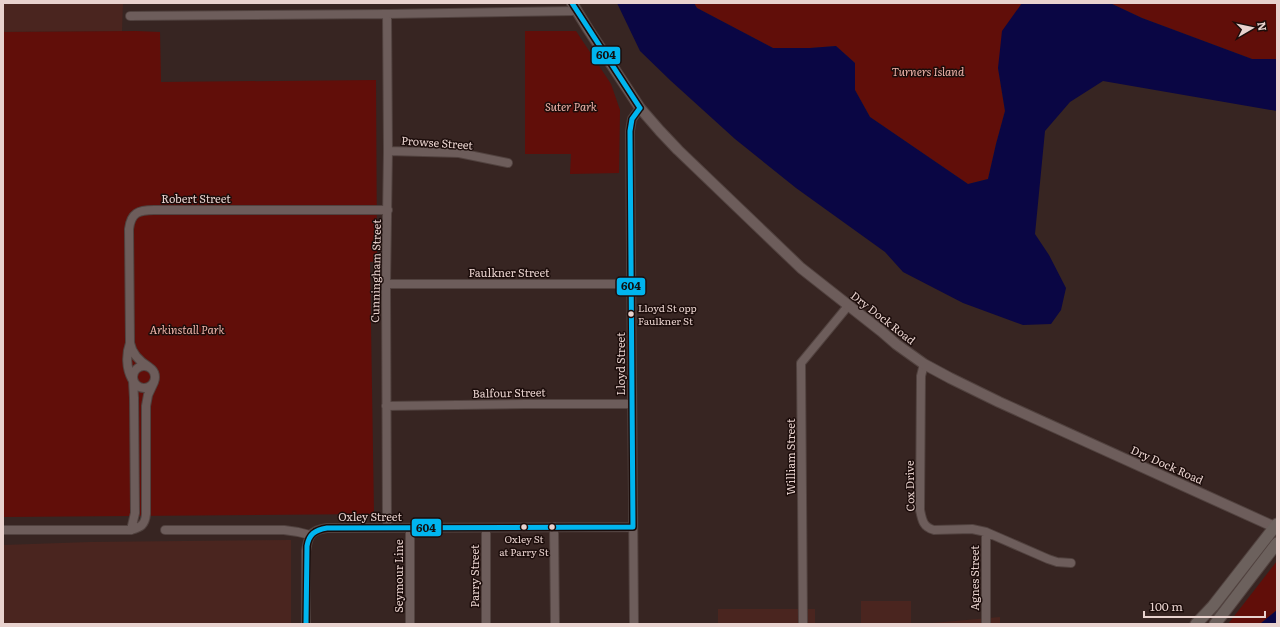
<svg xmlns="http://www.w3.org/2000/svg" width="1280" height="627" font-family="Literata,serif">
	<style>
		.built { fill: #4a251f }
		.green { fill: #610e09 }
		.water { fill: #0a0644 }
		.lines { fill: none; stroke-linecap: round; stroke-linejoin: round }
		.minor-casing { stroke: #51423f; stroke-width: 10 }
		.tertiary-casing { stroke: #51423f; stroke-width: 12 }
		.secondary-casing { stroke: #51423f; stroke-width: 13 }
		.minor { stroke: #6d5d5b; stroke-width: 8 }
		.tertiary { stroke: #6d5d5b; stroke-width: 10 }
		.secondary { stroke: #6c615d; stroke-width: 11 }
		.bus-1-casing { stroke: #1c0d0b; stroke-width: 8 }
		.bus-1 { stroke: #00b5ef; stroke-width: 5 }
		.bus-dot { fill: #e8d2ce; stroke: #1c0d0b; stroke-width: 1.5 }
		.labels { text-anchor: middle; stroke-width: 3; stroke-linejoin: round; paint-order: stroke }
		.bus-label { font-size: 10px; fill: #e8d2ce; stroke: #1c0d0b; text-anchor: start }
		.park-label { font-size: 11px; font-style: italic; fill: #efb4aa; stroke: #1c0d0b }
		.street-label { font-size: 11px; fill: #e8d2ce; stroke: #1c0d0b }
		.line-badge { stroke: #1c0d0b; stroke-width: 1.5 }
		.pale-badge-label { font-size: 11px; text-anchor: middle; font-weight: bold; fill: #111 }
	</style>
	<rect width="100%" height="100%" fill="#372522"/>
	<!-- built -->
	<path class="built" d="M3,3H123L122,31L3,32Z
		M291,540V624H3V545L90,542Z
		M861,601H911V624H861Z
		M718,609H815V624H718Z
		M1000,617V624H921Z"/>
	<!-- green -->
	<path class="green" d="M694,3H1022L998,68L1005,111L996,144L988,179L968,184L870,117L855,90V63L836,46L810,48H773L697,8Z
		M1110,3H1277V59H1252L1142,18Z
		M136,31L160,32L161,82L376,80L377,261L370,262L374,514L3,517V32Z
		M525,31H576L611,84L620,110L619,173L570,174L571,154H525Z
		M1277,561V610L1260,624H1228Z"/>
	<!-- water -->
	<path class="water" d="M617,3H694L697,8L773,48H810L836,46L855,63V90L870,117L968,184L988,179L996,144L1005,111L998,68L1002,31L1022,3H1110L1142,18L1252,59H1277V111L1103,81L1070,102L1045,131L1035,234L1049,255L1066,288L1061,310L1051,324L1023,325L963,303L903,272L885,252L796,188L735,139L671,81L640,51Z
		M1277,610V624H1260Z"/>
	<g class="lines">
		<!-- minor casing -->
		<g class="minor-casing">
			<path id="minor" d="M130,16L387,14L577,11
				M388,151L459,153L508,163
				M386,284H632
				M130,343C126,354 126,368 132,379
				M924,364L921,376L920,510C922,520 923,527 934,530L972,529L986,532L1048,559L1057,562L1071,563
				M133 377a11 11 0 1 1 22 0a11 11 0 1 1-22 0Z
				M149,367C139,361 132,354 130,343L129,229C131,213 138,210 154,210H388
				M386,406L526,404H632
				M554,527L555,624
				M387,528L386,284L388,151L387,14
				M410,528V624
				M3,530H131C141,527 145,525 146,514V406L148,395L154,382
				M131,530L135,513L134,398L133,380
				M165,530H284L298,532L310,535
				M986,532V624
				M306,624V551C308,537 310,530 327,528L633,527
				M486,624V528
				M634,624L630,131L632,119L640,108
				M803,624L801,363L848,306"/>
		</g>
		<!-- tertiary casing -->
		<g class="tertiary-casing">
			<path id="tertiary" d="M572,3L588,29L640,108L660,131L678,150L801,268L881,331L896,344L924,364L950,378L999,402L1277,528"/>
		</g>
		<!-- secondary casing -->
		<g class="secondary-casing">
			<path id="secondary" d="M1196,624L1213,606L1277,524
				M1215,624L1277,543"/>
		</g>
		<!-- minor -->
		<use href="#minor" class="minor"/>
		<!-- tertiary -->
		<use href="#tertiary" class="tertiary"/>
		<!-- secondary -->
		<use href="#secondary" class="secondary"/>
		<!-- bus-1 casing -->
		<g class="bus-1-casing">
			<path id="bus-1" d="M572,3L640,108
				M633,527L630,131L632,119L640,108
				M306,624L307,546C309,534 315,530 327,528L633,527"/>
		</g>
		<!-- bus-1 -->
		<use href="#bus-1" class="bus-1"/>
	</g>
	<!-- markers -->
	<g class="bus-dot">
		<circle cx="631" cy="314" r="3.5"/>
		<circle cx="524" cy="527" r="3.5"/>
		<circle cx="552" cy="527" r="3.5"/>
	</g>
	<g class="labels">
		<!-- bus labels -->
		<g class="bus-label">
			<text x="638" y="312">Lloyd St opp<tspan x="638" dy="13">Faulkner St</tspan></text>
			<text x="524" y="543" text-anchor="middle">Oxley St<tspan x="524" dy="13">at Parry St</tspan></text>
		</g>
		<!-- park labels -->
		<g class="park-label">
			<text x="928" y="76">Turners Island</text>
			<text x="571" y="111">Suter Park</text>
			<text x="187" y="334">Arkinstall Park</text>
		</g>
		<!-- street labels -->
		<g class="street-label">
			<text transform="translate(437 143) rotate(4)" y="4">Prowse Street</text>
			<text x="196" y="203">Robert Street</text>
			<text transform="translate(376 271) rotate(-89)" y="4">Cunningham Street</text>
			<text x="509" y="277">Faulkner Street</text>
			<text transform="translate(883 318) rotate(38)" y="4">Dry Dock Road</text>
			<text transform="translate(621 364) rotate(-90)" y="4">Lloyd Street</text>
			<text transform="translate(509 393) rotate(-1)" y="4">Balfour Street</text>
			<text transform="translate(791 457) rotate(-90)" y="4">William Street</text>
			<text transform="translate(1167 465) rotate(24)" y="4">Dry Dock Road</text>
			<text transform="translate(910 486) rotate(-91)" y="4">Cox Drive</text>
			<text x="370" y="521">Oxley Street</text>
			<text transform="translate(399 576) rotate(-90)" y="4">Seymour Line</text>
			<text transform="translate(475 576) rotate(-90)" y="4">Parry Street</text>
			<text transform="translate(975 578) rotate(-90)" y="4">Agnes Street</text>
		</g>
	</g>
	<g class="line-badge">
		<rect x="591" y="46" width="30" height="19" rx="4" fill="#00b5ef"/>
		<rect x="616" y="277" width="30" height="19" rx="4" fill="#00b5ef"/>
		<rect x="411" y="518" width="31" height="19" rx="4" fill="#00b5ef"/>
	</g>
	<g class="pale-badge-label">
		<text x="606" y="59">604</text>
		<text x="631" y="290">604</text>
		<text x="426" y="532">604</text>
	</g>
	<!-- border -->
	<rect width="1280" height="627" fill="none" stroke="#e8d2ce" stroke-width="8"/>
	<!-- north arrow -->
	<g transform="translate(1252 28) rotate(81)" stroke="#1c0d0b" stroke-width="3" paint-order="stroke">
	<path d="M0-3L7 15L0 10L-7 15Z" fill="#e8d2ce"/>
	<text y="-6" font-size="11" font-weight="bold" text-anchor="middle" fill="#e8d2ce">N</text>
	</g>
	<!-- scale -->
	<path d="M1144 611v6h121v-6" fill="none" stroke="#e8d2ce" stroke-width="2"/>
	<text x="1150" y="611" font-size="12" fill="#e8d2ce" stroke="#1c0d0b" stroke-width="3" paint-order="stroke">100 m</text>
</svg>
